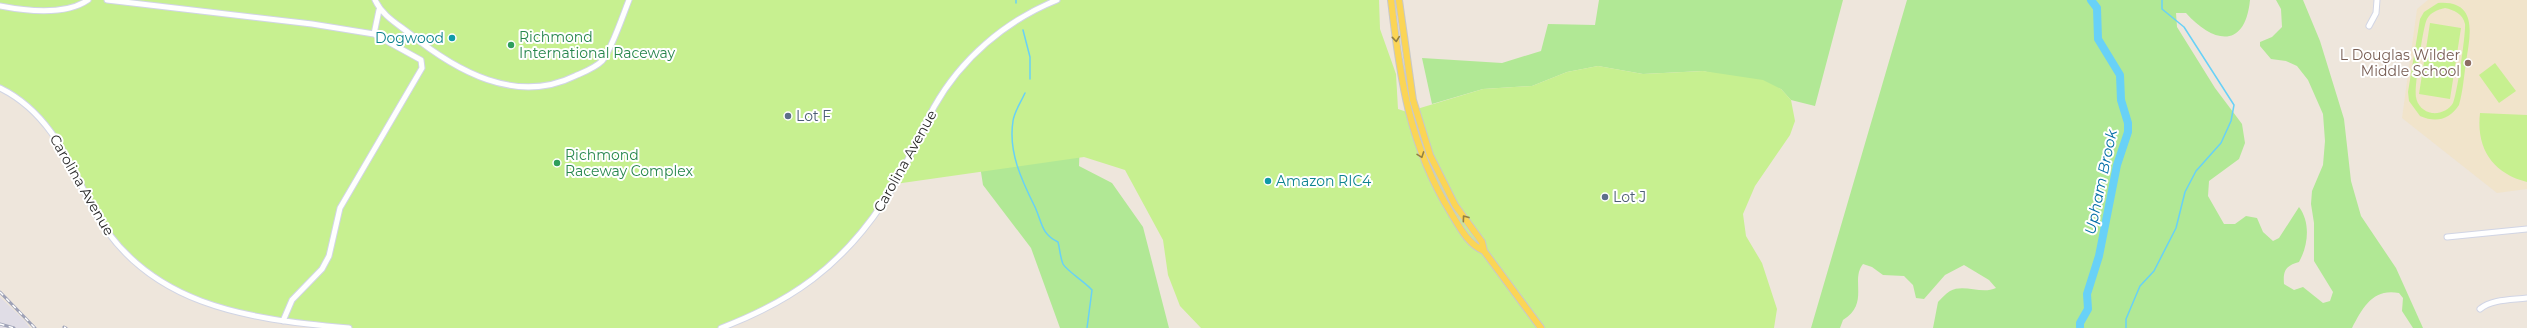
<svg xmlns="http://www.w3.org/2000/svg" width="2527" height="328" font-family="Montserrat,sans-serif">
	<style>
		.industrial { fill: #e0dde6 }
		.education { fill: #f1e4cb }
		.green { fill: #b1e895 }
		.pitch { fill: #c7f090; fill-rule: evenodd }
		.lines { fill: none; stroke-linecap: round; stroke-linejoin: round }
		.stream { stroke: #68d1f7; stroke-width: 1.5 }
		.river { stroke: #68d1f7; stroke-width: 8 }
		.minor-casing { stroke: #d1d5e5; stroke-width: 7 }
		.major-casing { stroke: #c8c8c8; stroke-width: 8 }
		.minor { stroke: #fff; stroke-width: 5 }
		.major { stroke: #fbd555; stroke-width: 6 }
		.rail-casing { stroke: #9ea2b7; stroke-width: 3 }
		.rail { stroke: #fff; stroke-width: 1.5; stroke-dasharray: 4.5; stroke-linecap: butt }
		.oneway { stroke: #938040 }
		.culture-dot { fill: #0f9aa8; stroke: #fff; stroke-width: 1.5 }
		.leisure-dot { fill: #2e9e5b; stroke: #fff; stroke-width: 1.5 }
		.education-dot { fill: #8d6e63; stroke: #fff; stroke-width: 1.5 }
		.service-dot { fill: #5c6f8a; stroke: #fff; stroke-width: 1.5 }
		.labels { text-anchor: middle; stroke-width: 4; stroke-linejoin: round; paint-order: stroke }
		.leisure-label { font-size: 14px; fill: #27864d; stroke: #fff; text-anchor: start }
		.culture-label { font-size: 14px; fill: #0d838f; stroke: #fff; text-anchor: end }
		.education-label { font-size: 14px; fill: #785e54; stroke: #fff; text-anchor: end }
		.service-label { font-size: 14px; fill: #4e5e75; stroke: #fff; text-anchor: start }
		.street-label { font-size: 14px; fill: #2b2b2b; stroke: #fff }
		.water-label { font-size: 15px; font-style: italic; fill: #046ea7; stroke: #fff }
	</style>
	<rect width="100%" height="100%" fill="#eee6dc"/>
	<!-- industrial -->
	<path class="industrial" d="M0,297L25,321L30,328H0Z"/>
	<!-- education -->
	<path class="education" d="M2428,0H2527V189L2497,193L2402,118L2417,9Z"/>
	<!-- green -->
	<path class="green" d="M1599,0H1843L1815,106L1791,100L1781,89L1703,71L1643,74L1598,66L1567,72L1532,86L1483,89L1432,104L1422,58L1502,63L1541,51L1548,24L1595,25Z
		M1907,0H2250C2245,50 2213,43 2186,13H2176L2177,27L2215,88L2242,124L2245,143L2239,159L2209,181L2208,196L2224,224H2235L2246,216L2257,218L2263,232L2273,241L2279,238L2299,207C2311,223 2308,246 2299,262C2285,266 2283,271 2284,284L2294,290L2303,287L2323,303L2330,301L2333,292L2314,261V223L2311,204L2312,191L2323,165L2325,141L2323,114L2308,80L2297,66L2286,61L2271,59L2260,46V42L2272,37L2282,27L2281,9L2276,0H2303L2320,41L2344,119L2351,181L2361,216L2396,268L2423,328H2413L2402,311L2403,298L2399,293C2373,288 2363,307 2352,328H1933L1938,302C1942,298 1945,294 1950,291C1964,283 1981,295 1996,288L1989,280L1964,265L1945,275L1924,299L1916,298L1913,285L1904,276L1883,275L1872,267L1863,264C1850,280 1870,303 1843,320L1840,328H1811Z
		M1081,112L1079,166L1112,183L1143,227L1169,328H1060L1031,248L983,185L972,114Z"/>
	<!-- pitch -->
	<path class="pitch" d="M0,0H1379L1380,29L1396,74L1398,109L1407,112L1483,89L1532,86L1567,72L1598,66L1643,74L1703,71L1763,80L1781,89L1791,100L1795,121L1790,135L1755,186L1743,214L1746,236L1762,263L1777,309L1774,328H1201L1180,306L1168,275L1163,240L1125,170L1084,157L895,184L864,229L803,288L721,328H349L225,309L154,278L108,233L72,166L40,118L0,88Z
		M2438,3C2479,0 2470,36 2466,62C2464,76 2463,91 2459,105C2449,120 2436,123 2420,116L2409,101L2408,92L2420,19L2424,12ZM2445,8C2454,10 2463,14 2465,24C2466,33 2457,95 2453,103C2449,110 2440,114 2432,113C2424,112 2417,105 2416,97C2414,89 2423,26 2427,19C2431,12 2437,10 2445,8Z
		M2430,23L2461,28L2450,99L2419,94Z
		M2495,63L2516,91L2499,103L2479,75Z
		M2480,113L2527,115V182C2492,173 2476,148 2480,113Z"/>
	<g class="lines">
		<!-- stream -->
		<path class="stream" d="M1016,0V3
			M1023,30L1030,57V79
			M1025,93C1021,102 1014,112 1013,121C1008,152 1022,181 1035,207C1042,222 1041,234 1058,242C1060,249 1060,257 1063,264C1067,271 1085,282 1092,290L1087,328
			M2126,328V319L2140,286L2154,271L2176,228L2185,192L2196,171L2221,143L2231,121L2234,105L2184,27L2162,9V0"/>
		<!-- river -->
		<path class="river" d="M2080,328V323L2088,309L2087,294L2099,256L2117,165L2128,132V123L2121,100L2120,75L2098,39L2097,8L2091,0"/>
		<!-- minor casing -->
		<g class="minor-casing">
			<path id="minor" d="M107,0L312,24L374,34L379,10
				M375,0C382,15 396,23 409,33C456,71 516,105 575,76C584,72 595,68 602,61C611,51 623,15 629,0
				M0,6C26,11 65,16 88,0
				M2369,26L2376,13L2377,0
				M0,88C49,112 68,159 91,205C143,306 247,319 349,328
				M2447,237L2527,229
				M2480,309C2492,299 2512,300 2527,298
				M283,321L292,300L322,269L329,256L340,208L422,68L421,60L374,34
				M721,328C792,301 841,266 883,203C904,173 917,139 934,107C961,59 1005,21 1057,0"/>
		</g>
		<!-- major casing -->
		<g class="major-casing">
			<path id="major" d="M1391,0C1400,78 1409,145 1451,213C1460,228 1468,244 1484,251
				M1399,0L1413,100L1430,155L1455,205L1482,242L1484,251L1541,328"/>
		</g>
		<!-- minor -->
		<use href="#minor" class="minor"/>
		<!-- major -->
		<use href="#major" class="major"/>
		<!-- rail casing -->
		<g class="rail-casing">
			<path id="rail" d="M0,292L35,328
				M0,324L14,328
				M64,327L66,328"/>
		</g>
		<!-- rail -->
		<use href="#rail" class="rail"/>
	</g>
	<!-- one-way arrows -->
	<defs><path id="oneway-chevron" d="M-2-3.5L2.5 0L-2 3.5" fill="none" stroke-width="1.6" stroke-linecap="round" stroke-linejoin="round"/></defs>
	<g class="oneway">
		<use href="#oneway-chevron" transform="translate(1396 39) rotate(84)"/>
		<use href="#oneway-chevron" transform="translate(1421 155) rotate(70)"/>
		<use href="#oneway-chevron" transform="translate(1465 218) rotate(-126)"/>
	</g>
	<!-- markers -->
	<g class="culture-dot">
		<circle cx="452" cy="38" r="4"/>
		<circle cx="1268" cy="181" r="4"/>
	</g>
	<g class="leisure-dot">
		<circle cx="511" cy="45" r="4"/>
		<circle cx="557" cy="163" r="4"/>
	</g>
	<circle class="education-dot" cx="2468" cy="63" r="4"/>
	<g class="service-dot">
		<circle cx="788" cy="116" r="4"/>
		<circle cx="1605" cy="197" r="4"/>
	</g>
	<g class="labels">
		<!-- leisure labels -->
		<g class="leisure-label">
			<text x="519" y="42">Richmond<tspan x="519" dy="16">International Raceway</tspan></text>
			<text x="565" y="160">Richmond<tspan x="565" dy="16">Raceway Complex</tspan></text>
		</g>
		<!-- culture labels -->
		<g class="culture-label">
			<text x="444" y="43">Dogwood</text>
			<text x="1276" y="186" text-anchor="start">Amazon RIC4</text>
		</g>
		<!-- education labels -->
		<g class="education-label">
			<text x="2460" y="60">L Douglas Wilder<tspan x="2460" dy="16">Middle School</tspan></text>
		</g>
		<!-- service labels -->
		<g class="service-label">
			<text x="796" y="121">Lot F</text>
			<text x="1613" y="202">Lot J</text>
		</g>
		<!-- street labels -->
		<g class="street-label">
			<text transform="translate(905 161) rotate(-61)" y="5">Carolina Avenue</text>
			<text transform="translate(82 185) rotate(60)" y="5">Carolina Avenue</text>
		</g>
		<!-- water labels -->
		<g class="water-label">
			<text transform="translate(2101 182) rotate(-78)" y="5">Upham Brook</text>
		</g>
	</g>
</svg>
